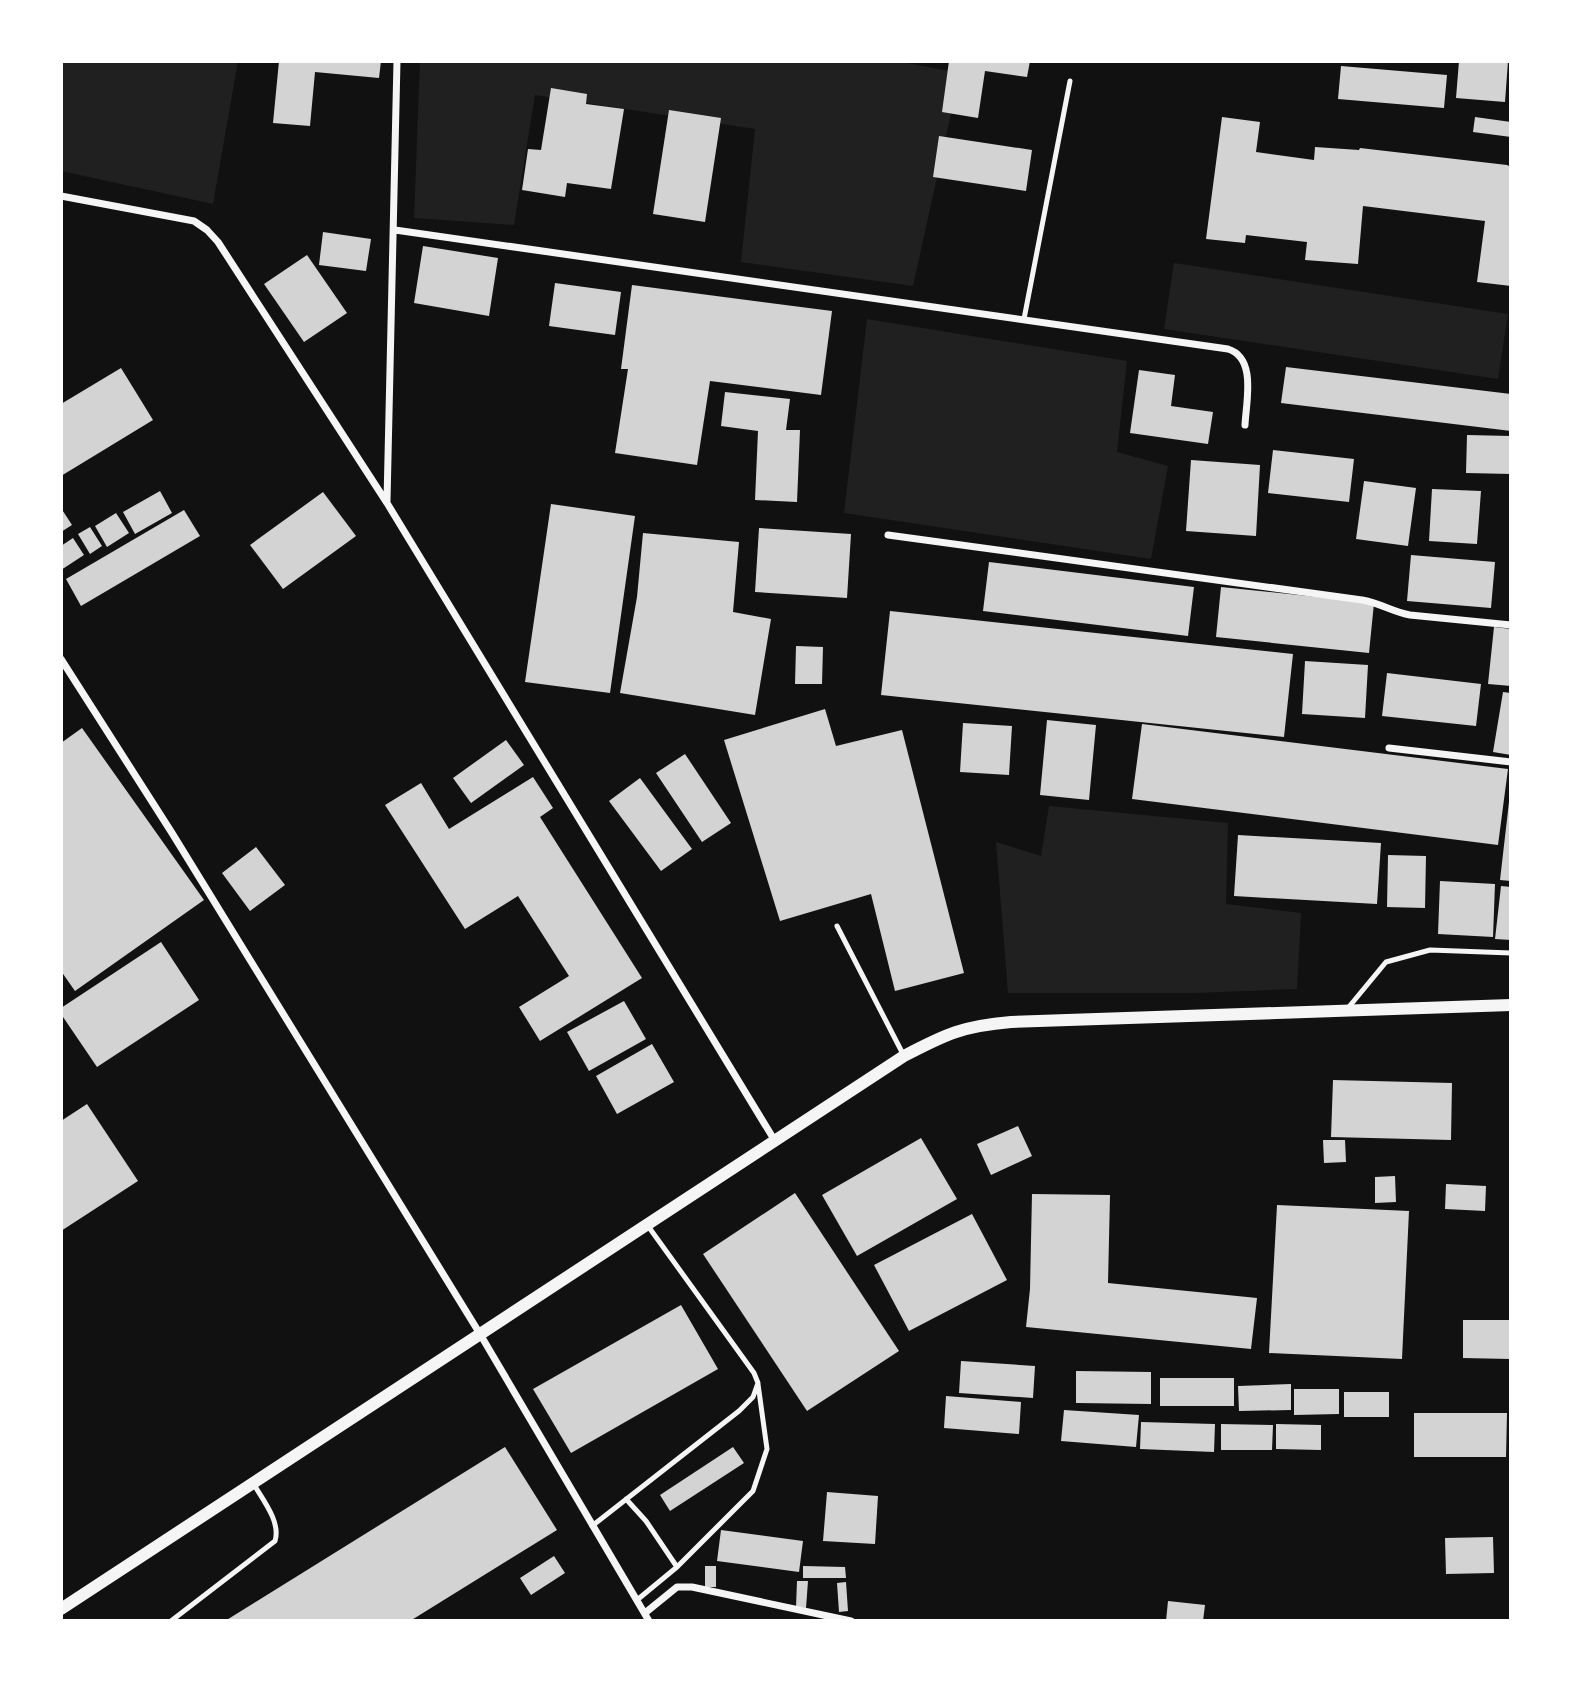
<svg xmlns="http://www.w3.org/2000/svg" width="1572" height="1682" font-family="Spectral,serif">
	<style>
		.green { fill: #202020 }
		.building { fill: #d3d3d3 }
		.lines { fill: none; stroke-linecap: round; stroke-linejoin: round }
		.service { stroke: #f5f5f5; stroke-width: 5 }
		.minor { stroke: #f5f5f5; stroke-width: 7 }
		.tertiary { stroke: #f5f5f5; stroke-width: 12 }
	</style>
	<rect width="100%" height="100%" fill="#111"/>
	<!-- green -->
	<path class="green" d="M61,61H238L213,204L61,171Z
		M420,61H896L960,73L913,286L741,262L755,129L535,95L514,225L414,218Z
		M1174,263L1508,314L1498,379L1164,329Z
		M867,319L1127,361L1117,452L1168,466L1151,559L844,513Z
		M1049,806L1228,823L1226,904L1301,913L1297,989L1193,993H1008L996,842L1041,856Z"/>
	<!-- building -->
	<path class="building" d="M279,61H381L379,78L315,72L310,126L273,123Z
		M949,61H1030L1027,77L985,71L978,118L942,112Z
		M1459,61H1508L1505,102L1456,98Z
		M1341,66L1447,75L1444,108L1338,99Z
		M551,88L587,94L586,104L624,109L611,189L567,183L565,197L522,190L528,149L541,150Z
		M669,110L721,118L705,222L653,214Z
		M1222,117L1260,122L1256,152L1314,160L1315,147L1359,150L1360,148L1507,165L1511,167V286L1477,282L1485,221L1363,206L1358,264L1305,260L1307,242L1246,235L1245,243L1206,239Z
		M1475,117L1511,122V137L1473,132Z
		M939,136L1032,150L1026,191L933,177Z
		M323,232L371,239L366,271L319,265Z
		M423,246L498,258L489,316L414,303Z
		M307,255L347,313L304,342L264,284Z
		M555,283L621,292L615,335L549,326Z
		M632,285L832,311L821,395L710,381L697,465L615,453L628,369H621Z
		M1286,367L1511,394V431L1281,403Z
		M121,368L153,420L61,476V404Z
		M1139,370L1175,375L1171,406L1213,412L1208,444L1130,433Z
		M725,392L790,399L786,430H800L797,502L755,500L758,431L721,426Z
		M1467,435L1511,436V474L1466,473Z
		M1273,450L1354,459L1349,502L1268,493Z
		M1191,460L1260,465L1256,536L1186,531Z
		M1364,481L1416,488L1408,546L1356,539Z
		M1432,489L1481,491L1477,544L1429,541Z
		M160,491L172,513L135,534L123,512Z
		M323,492L356,536L283,589L250,545Z
		M551,504L635,516L610,693L525,682Z
		M61,508L72,525L61,532Z
		M184,510L200,536L81,606L66,579Z
		M116,513L129,533L107,547L95,526Z
		M90,527L102,546L90,554L78,534Z
		M759,528L851,534L847,598L755,592Z
		M643,533L739,542L733,612L771,619L755,715L620,693L637,597Z
		M73,538L84,555L61,570V546Z
		M1411,555L1495,562L1491,608L1407,601Z
		M989,562L1194,587L1188,636L983,611Z
		M1221,587L1374,603L1369,653L1216,637Z
		M890,611L1293,654L1284,737L881,695Z
		M1494,627L1511,629V686L1488,684Z
		M796,646L823,647L822,684H795Z
		M1305,661L1368,665L1365,718L1302,714Z
		M1387,673L1481,684L1476,726L1382,716Z
		M1503,692L1511,693V755L1493,752Z
		M825,709L836,746L902,730L964,973L895,991L871,894L780,921L724,740Z
		M1047,720L1096,725L1089,800L1040,795Z
		M963,723L1012,726L1009,775L960,772Z
		M1142,724L1508,769L1498,845L1132,799Z
		M82,728L204,900L75,991L61,971V743Z
		M506,740L524,765L471,803L453,778Z
		M685,754L731,823L702,842L656,773Z
		M533,777L553,808L540,817L642,978L540,1041L519,1007L569,976L518,896L465,929L385,805L421,783L449,829Z
		M640,778L692,849L661,871L609,801Z
		M1509,802H1511V881L1500,880Z
		M1238,835L1381,843L1377,904L1234,896Z
		M256,847L285,885L250,911L222,873Z
		M1388,855L1426,856L1425,908L1387,907Z
		M1440,881L1495,884L1493,937L1438,934Z
		M1501,886L1511,887V940L1495,939Z
		M161,942L199,1000L97,1067L61,1014V1008Z
		M624,1001L646,1039L589,1071L567,1032Z
		M652,1044L674,1082L617,1114L596,1076Z
		M1333,1080L1452,1083L1451,1140L1331,1137Z
		M87,1104L138,1181L61,1231V1121Z
		M1018,1126L1032,1156L991,1175L977,1144Z
		M921,1138L957,1199L857,1256L822,1195Z
		M1323,1140H1345L1346,1162L1324,1163Z
		M1395,1176L1396,1202L1375,1203V1177Z
		M1446,1184L1486,1186L1485,1211L1445,1209Z
		M795,1193L899,1351L807,1411L703,1254Z
		M1032,1194L1110,1195L1108,1283L1257,1298L1251,1349L1026,1327L1030,1289Z
		M1277,1205L1409,1211L1402,1359L1269,1353Z
		M972,1214L1007,1280L909,1331L874,1265Z
		M681,1305L718,1369L571,1453L533,1389Z
		M1463,1320H1510V1359L1463,1358Z
		M961,1361L1035,1366L1033,1398L959,1393Z
		M1076,1371L1151,1372V1404L1076,1403Z
		M1160,1378H1234V1406H1160Z
		M1291,1384V1410L1239,1411L1238,1386Z
		M1294,1389H1339V1414L1294,1415Z
		M1344,1392H1389V1417H1344Z
		M946,1396L1021,1402L1019,1434L944,1428Z
		M1064,1410L1139,1415L1136,1447L1061,1441Z
		M1414,1413H1507L1506,1457H1414Z
		M1141,1422L1215,1424L1214,1452L1140,1449Z
		M1221,1424L1273,1425L1272,1450H1221Z
		M1276,1424L1321,1425V1450L1276,1449Z
		M505,1447L557,1530L410,1621H225Z
		M733,1447L744,1463L670,1511L660,1495Z
		M827,1492L878,1496L875,1544L823,1541Z
		M721,1530L803,1541L799,1572L717,1561Z
		M1493,1537L1494,1573L1446,1574L1445,1538Z
		M554,1556L565,1573L531,1595L520,1578Z
		M705,1566H716V1587H705Z
		M803,1566L845,1567L846,1578H803Z
		M797,1581H808L806,1608L796,1607Z
		M846,1582L848,1611L839,1612L837,1583Z
		M1168,1601L1205,1605L1203,1621H1166Z"/>
	<g class="lines">
		<!-- service -->
		<path class="service" d="M1024,319L1070,81
			M837,926L904,1056
			M1348,1008L1386,962L1430,950L1511,953
			M626,1499L646,1521L677,1567
			M592,1526L739,1411L753,1397L758,1383L754,1373L648,1226
			M637,1600L677,1567L753,1491L767,1449L758,1384
			M171,1621L275,1541C281,1522 263,1500 253,1483"/>
		<!-- minor -->
		<path class="minor" d="M61,196L194,221L207,230L218,242L387,503L775,1141
			M395,230L1228,349C1257,358 1246,402 1245,425
			M387,501L397,61
			M888,535L1362,600C1380,603 1393,612 1410,615L1511,625
			M61,659L172,833L480,1334L649,1621
			M1389,748L1511,762
			M645,1613L677,1587H692L851,1621"/>
		<!-- tertiary -->
		<path class="tertiary" d="M61,1609L904,1056C946,1034 963,1026 1011,1022L1511,1005"/>
	</g>
	<!-- border -->
	<rect width="1572" height="1682" fill="none" stroke="#ffffff" stroke-width="126"/>
</svg>
